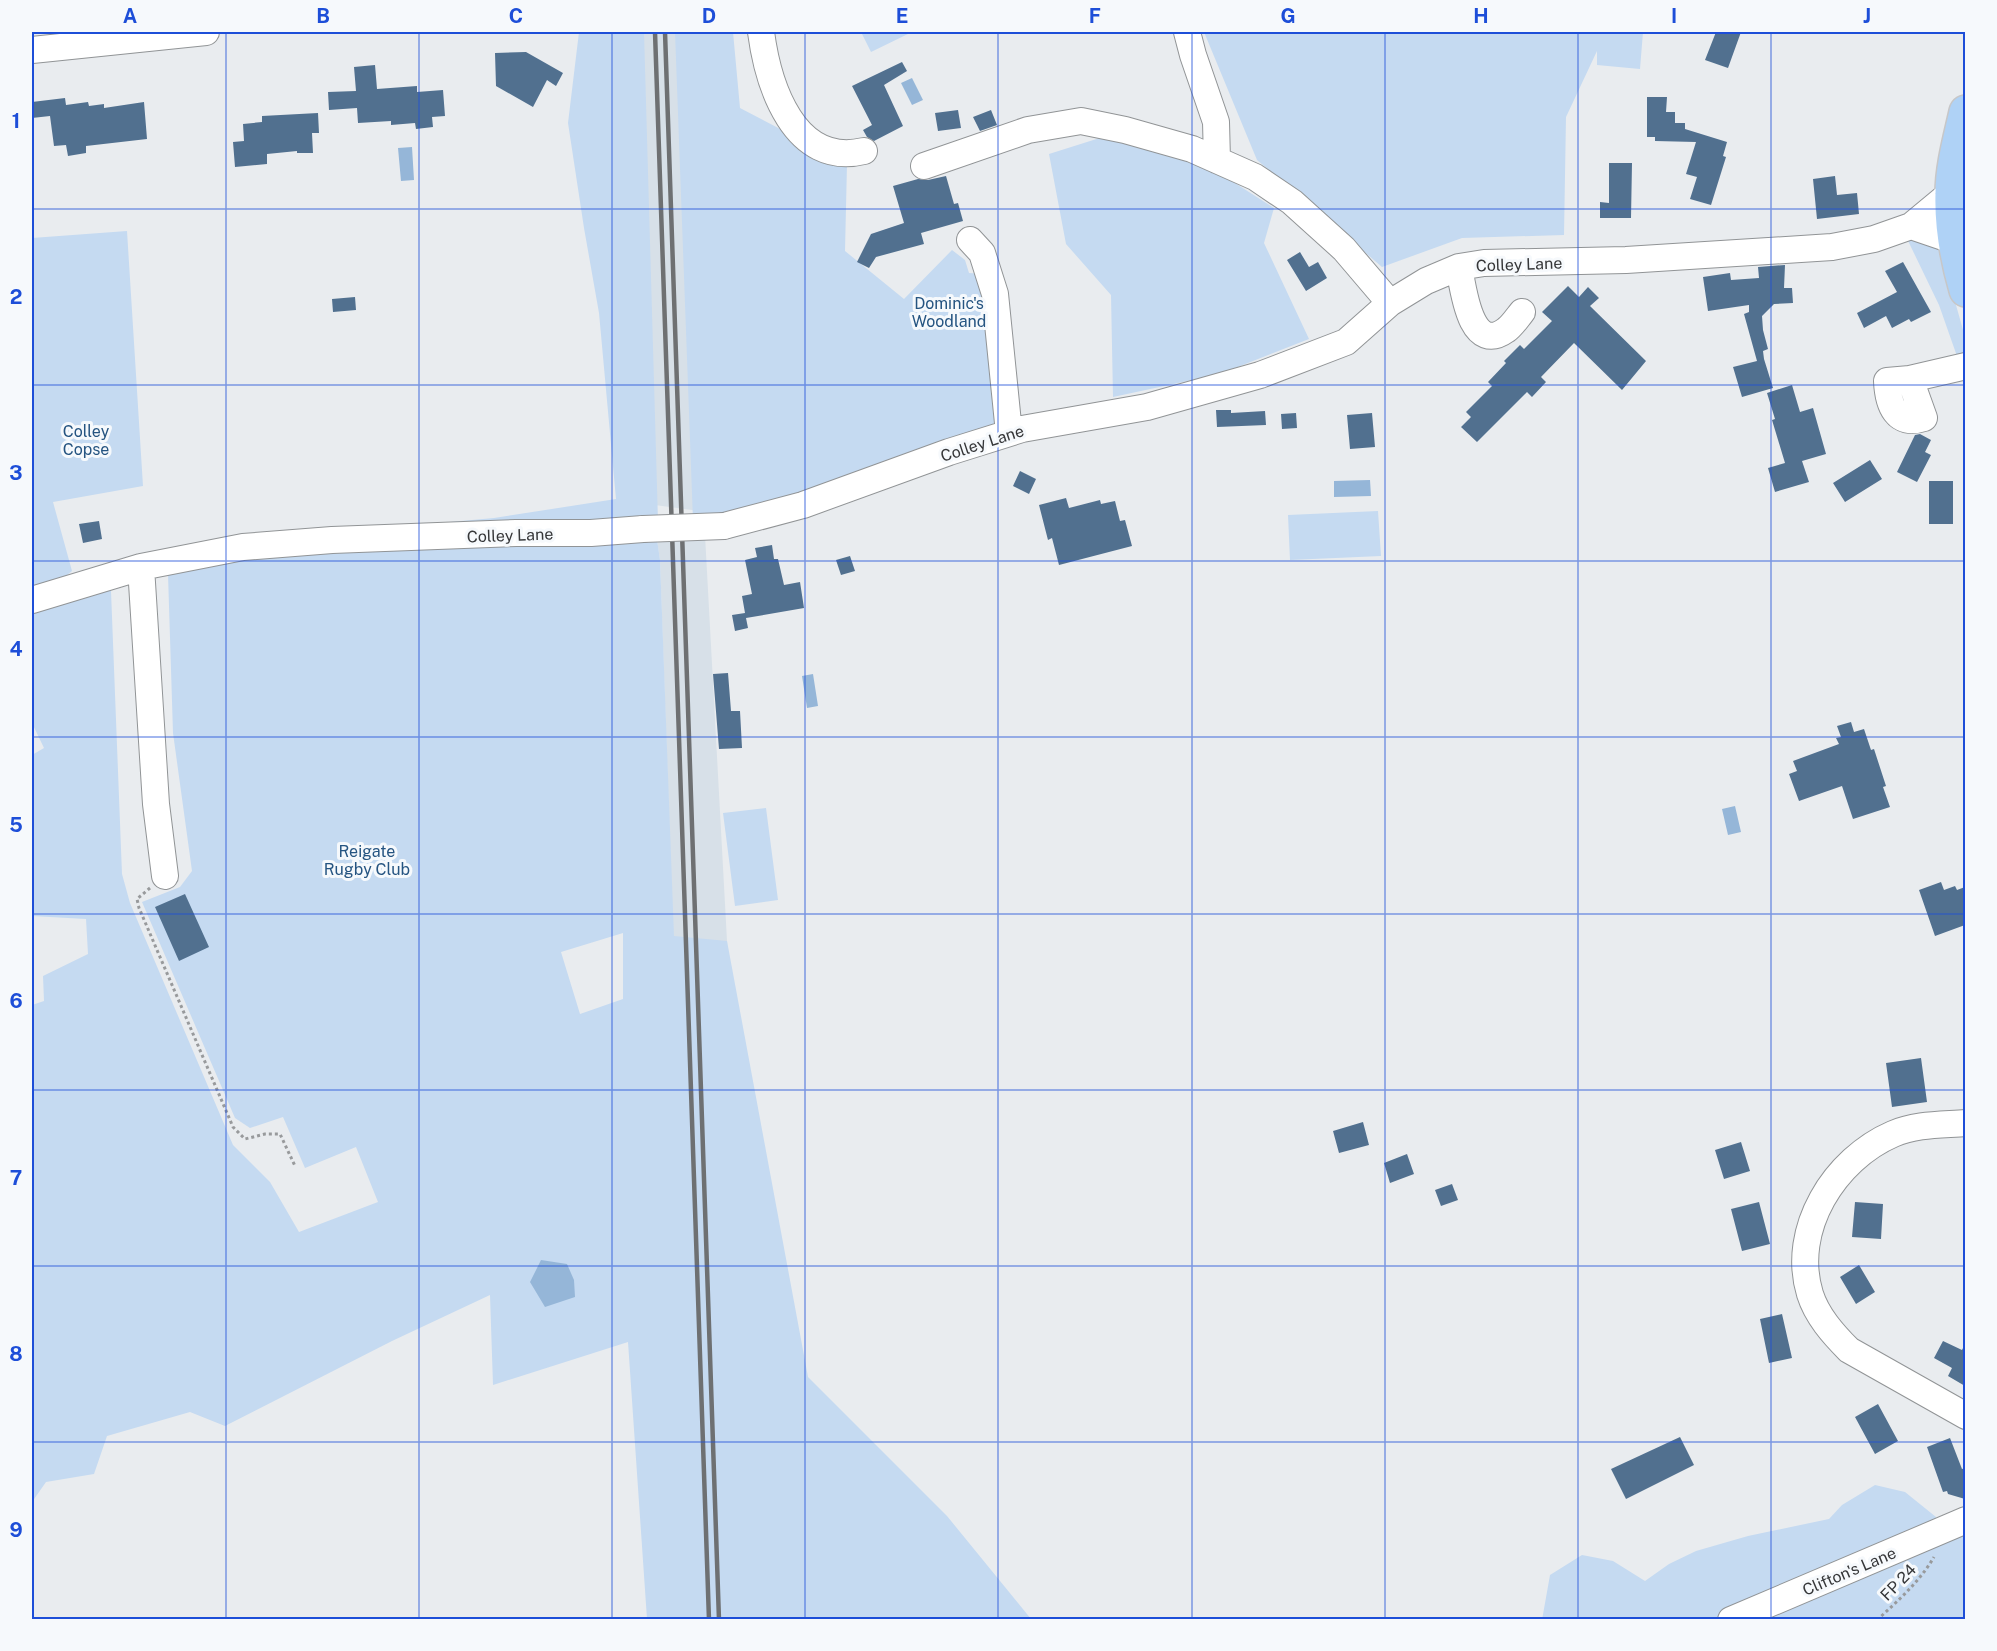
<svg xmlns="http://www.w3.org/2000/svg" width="1997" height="1651" font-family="'Public Sans',sans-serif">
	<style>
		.built { fill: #d7e0e8 }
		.green { fill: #c5daf1; fill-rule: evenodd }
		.water { fill: #95b6d8 }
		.building { fill: #51708f }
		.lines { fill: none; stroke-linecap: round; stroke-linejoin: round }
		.minor-casing { stroke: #919496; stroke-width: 28 }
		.major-casing { stroke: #c7c7c8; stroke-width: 36 }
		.path { stroke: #989a9c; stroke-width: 3; stroke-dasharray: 3 3; stroke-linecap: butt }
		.minor { stroke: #fff; stroke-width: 26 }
		.major { stroke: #afd2f6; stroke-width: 33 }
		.rail { stroke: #6e7072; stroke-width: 4.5 }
		.minor-bridge-casing { stroke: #919496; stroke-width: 28; stroke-linecap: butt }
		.minor-bridge { stroke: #fff; stroke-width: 26 }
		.grid { fill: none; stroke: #1d4ed8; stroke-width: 1.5; stroke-opacity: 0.55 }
		.labels { text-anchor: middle; stroke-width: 6; stroke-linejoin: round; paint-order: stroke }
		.street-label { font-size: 16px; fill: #363739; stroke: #f6f9fc }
		.park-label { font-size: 16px; fill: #255481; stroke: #f6f9fc }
		.neatline { fill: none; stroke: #1d4ed8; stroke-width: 2 }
		.grid-label { font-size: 20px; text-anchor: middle; font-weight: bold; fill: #1d4ed8 }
	</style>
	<rect width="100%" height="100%" fill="#e9ecef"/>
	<!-- built -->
	<path class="built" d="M582,32H732L707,512L640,503Z
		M705,535L727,941L760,1619L673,931L660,560L657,539Z"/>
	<!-- green -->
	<path class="green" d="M579,32H644L658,522L657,539L660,560L674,936L727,941L808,1377L947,1516L1031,1619H647L628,1342L493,1385L490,1295L392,1341L225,1426L190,1412L107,1436L94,1474L46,1482L32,1502V1005L44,1001L43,976L88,954L86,919L32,916V755L44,748L32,723V607L105,583L111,591L122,874L130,903L233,1145L270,1182L299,1232L378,1202L356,1147L305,1168L283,1117L250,1128L235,1118L142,902L180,887L192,871L173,733L168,574L246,558L406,550V526L494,518L616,499L599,313L584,228L568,123ZM623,933V999L580,1014L561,952Z
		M675,32H733L740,108L847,164L845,251L904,299L952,250L965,260L969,273L983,274L1001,422L939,447L754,508L693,521Z
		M861,32H909L910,33L871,52Z
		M1204,32H1643L1640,69L1597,65V51L1566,117L1564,235L1462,238L1382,267L1257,160Z
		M1125,130L1213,169L1274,208L1264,243L1309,339L1220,374L1113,397L1111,295L1066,244L1049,154Z
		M1897,218L1938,241L1965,337V379L1939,305Z
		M127,231L143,486L53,502L72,571L42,596L32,600V238Z
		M1378,511L1381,556L1290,560L1288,515Z
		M766,808L778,900L735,906L723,813Z
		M1875,1485L1905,1492L1936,1517L1932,1532L1754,1606L1718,1619L1542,1620L1550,1575L1582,1555L1613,1561L1645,1581L1669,1564L1696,1551L1748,1536L1829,1519L1842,1505Z
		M1959,1530L1965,1538V1619L1742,1620Z"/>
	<!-- water -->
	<path class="water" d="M912,78L923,100L912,105L901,83Z
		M412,147L414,180L401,181L398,148Z
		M1370,480L1371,496L1334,497V481Z
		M813,674L818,706L807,708L802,676Z
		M1735,806L1741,832L1728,835L1722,809Z
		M541,1260L567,1264L574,1280L575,1297L545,1307L530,1282Z"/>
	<!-- building -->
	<path class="building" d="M1716,32H1741L1728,68L1705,60Z
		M526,52L563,73L556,86L547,80L533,107L496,86L495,53Z
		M902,62L907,71L884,85L903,126L874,141L867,137L863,130L872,125L852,86Z
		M375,65L377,89L417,86V92L443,90L445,116L432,117L433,127L416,129L415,123L391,125V121L358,123L357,108L329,110L328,92L356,91L354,67Z
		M1647,97H1667L1666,112H1675V123H1685V129L1727,142L1723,156L1726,157L1711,205L1690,199L1697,177L1686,174L1696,142L1655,141V137H1647Z
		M65,98L66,105L88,102L89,106L104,104V108L144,102L147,139L86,146V153L68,156L66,145L54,146L50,116L32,118V102Z
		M958,110L961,128L938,131L935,113Z
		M991,110L997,125L980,131L973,117Z
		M318,113L319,133H312L313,153H297V151L267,154V164L235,167L233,142L244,141L243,124L262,122V116Z
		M1609,163H1632L1631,218H1600V202L1609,203Z
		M946,176L954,204L958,203L963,221L921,233L924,244L876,257L869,268L857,262L871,234L904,223L893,186L918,179L928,180Z
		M1835,176L1837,195L1857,193L1859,214L1817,219L1813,179Z
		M1300,252L1309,267L1318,262L1327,278L1306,291L1287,260Z
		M1903,262L1931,312L1911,322L1909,319L1892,328L1886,316L1864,328L1857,313L1897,292L1885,271Z
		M1785,265L1784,288H1792L1793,303L1774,304L1762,316L1763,330L1768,349L1763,351L1764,359L1773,388L1742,397L1733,367L1757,361L1744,314L1749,312V305L1708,311L1703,277L1730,273L1731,280L1759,278L1758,267Z
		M1568,286L1579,297L1588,287L1599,298L1590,306L1646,361L1622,390L1574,343L1541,377L1546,382L1532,397L1527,392L1477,442L1461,427L1471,417L1466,412L1492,386L1488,382L1506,363L1504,361L1520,345L1524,349L1552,321L1542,312Z
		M355,297L356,310L333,312L332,299Z
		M1792,385L1800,412L1813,408L1826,454L1802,461L1809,482L1775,492L1768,468L1785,463L1772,420L1775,419L1767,393Z
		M1216,410H1231V413L1265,411L1266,425L1217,427Z
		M1296,413L1297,428L1282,429L1281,414Z
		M1372,413L1375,447L1350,449L1347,415Z
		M1920,434L1931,440L1925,452L1931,455L1917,482L1897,472L1915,435Z
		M1870,460L1882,479L1845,502L1833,483Z
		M1020,471L1036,479L1029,494L1013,486Z
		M1929,481H1953V524H1929Z
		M1066,498L1069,508L1100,500L1101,504L1115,501L1120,521L1125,520L1132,546L1059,565L1052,538L1048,540L1039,505Z
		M99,521L102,539L83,543L79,524Z
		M772,545L774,559H778L784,585L800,582L804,608L746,618L748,628L735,631L732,615L745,613L742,596L752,594L745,560L757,557L755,548Z
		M850,556L855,571L841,575L836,560Z
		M728,673L731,711H740L742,748L719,749L713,674Z
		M1851,722L1854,732L1864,729L1871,750L1874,749L1886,786L1883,787L1890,807L1853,819L1842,786L1799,801L1789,774L1797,771L1793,761L1839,744L1836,738L1841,737L1837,726Z
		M1941,882L1944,890L1955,886L1957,890L1965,887V925L1935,936L1919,890Z
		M185,894L209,947L179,961L155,907Z
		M1921,1058L1927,1102L1892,1107L1886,1063Z
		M1363,1122L1369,1145L1339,1153L1333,1131Z
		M1741,1142L1750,1171L1724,1179L1715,1150Z
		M1407,1154L1414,1174L1390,1183L1384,1163Z
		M1452,1184L1458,1200L1441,1206L1435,1190Z
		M1759,1202L1770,1244L1742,1251L1731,1209Z
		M1855,1202L1883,1204L1881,1239L1852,1237Z
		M1859,1265L1875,1292L1856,1304L1840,1277Z
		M1782,1314L1792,1358L1769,1363L1760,1319Z
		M1943,1341L1962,1350L1965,1344V1386L1948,1376L1952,1368L1934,1358Z
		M1878,1404L1898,1441L1875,1454L1855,1417Z
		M1680,1437L1694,1465L1626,1499L1611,1469Z
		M1950,1438L1962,1469L1965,1468V1499L1948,1494L1947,1491L1943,1492L1927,1447Z"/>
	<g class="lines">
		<!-- minor casing -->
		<g class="minor-casing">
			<path id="minor" d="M761,32C768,85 794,168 864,151
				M1187,32L1193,55L1216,122L1217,160
				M32,50L206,32
				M924,166L1028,130L1081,121L1125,130L1192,149L1255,177L1292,202L1344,249L1390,303
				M1911,226L1955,241
				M970,240L982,253L995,294L1009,433
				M1459,267C1463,287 1470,356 1506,330C1512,326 1517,318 1522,312
				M1910,379L1924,418C1896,427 1888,405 1887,381L1910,379L1966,366
				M724,526L803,505L949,452L1022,429L1147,407L1260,375L1346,342L1390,303L1426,281L1459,267L1484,263L1626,260L1832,247L1874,239L1911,226L1952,192
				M141,567L156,804L165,876
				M32,600L141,567L243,547L332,540L516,533H591L643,529
				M1966,1123C1942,1125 1916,1124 1893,1134C1835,1159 1790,1229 1810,1294C1817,1316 1833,1334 1849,1350L1966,1416
				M1731,1620L1966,1520"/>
		</g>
		<!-- major casing -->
		<g class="major-casing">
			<path id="major" d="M1966,112C1960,139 1952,167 1952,194C1951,226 1957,259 1966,290"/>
		</g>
		<!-- path -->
		<path class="path" d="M150,888L137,899L139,908L233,1127L245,1139L265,1134H280L295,1166
			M1877,1620C1898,1601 1920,1581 1934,1557"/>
		<!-- minor -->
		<use href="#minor" class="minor"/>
		<!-- major -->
		<use href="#major" class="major"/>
		<!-- rail -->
		<path class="rail" d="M655,32L709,1620
			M665,32L719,1620"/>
		<!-- minor-bridge casing -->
		<g class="minor-bridge-casing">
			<path id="minor-bridge" d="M643,529L724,526"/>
		</g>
		<!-- minor-bridge -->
		<use href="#minor-bridge" class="minor-bridge"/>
	</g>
	<!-- grid -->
	<path class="grid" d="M226,32V1620M419,32V1620M612,32V1620M805,32V1620M998,32V1620M1192,32V1620M1385,32V1620M1578,32V1620M1771,32V1620M32,209H1966M32,385H1966M32,561H1966M32,737H1966M32,914H1966M32,1090H1966M32,1266H1966M32,1442H1966"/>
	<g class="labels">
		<!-- street labels -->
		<g class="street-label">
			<text transform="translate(1519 264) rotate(-2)" y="6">Colley Lane</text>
			<text transform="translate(982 443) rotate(-18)" y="6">Colley Lane</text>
			<text transform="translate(510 535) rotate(-2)" y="6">Colley Lane</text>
			<text transform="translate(1849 1571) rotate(-23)" y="6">Clifton's Lane</text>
			<text transform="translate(1898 1582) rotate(-46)" y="6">FP 24</text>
		</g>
		<!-- park labels -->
		<g class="park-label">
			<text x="949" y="309">Dominic's<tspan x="949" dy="18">Woodland</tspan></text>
			<text x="86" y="437">Colley<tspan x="86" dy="18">Copse</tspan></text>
			<text x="367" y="857">Reigate<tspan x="367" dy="18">Rugby Club</tspan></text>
		</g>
	</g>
	<!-- border -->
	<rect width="1997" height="1651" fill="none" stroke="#f6f9fc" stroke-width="66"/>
	<rect x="33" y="33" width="1931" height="1585" class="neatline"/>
	<g class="grid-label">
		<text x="130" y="23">A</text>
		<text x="323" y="23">B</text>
		<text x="516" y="23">C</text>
		<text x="709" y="23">D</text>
		<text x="902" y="23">E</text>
		<text x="1095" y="23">F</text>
		<text x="1288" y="23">G</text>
		<text x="1481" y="23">H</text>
		<text x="1674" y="23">I</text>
		<text x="1867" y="23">J</text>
		<text x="16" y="128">1</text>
		<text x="16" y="304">2</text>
		<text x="16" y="480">3</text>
		<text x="16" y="656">4</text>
		<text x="16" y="832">5</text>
		<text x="16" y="1008">6</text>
		<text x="16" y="1185">7</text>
		<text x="16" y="1361">8</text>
		<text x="16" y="1537">9</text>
	</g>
</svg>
